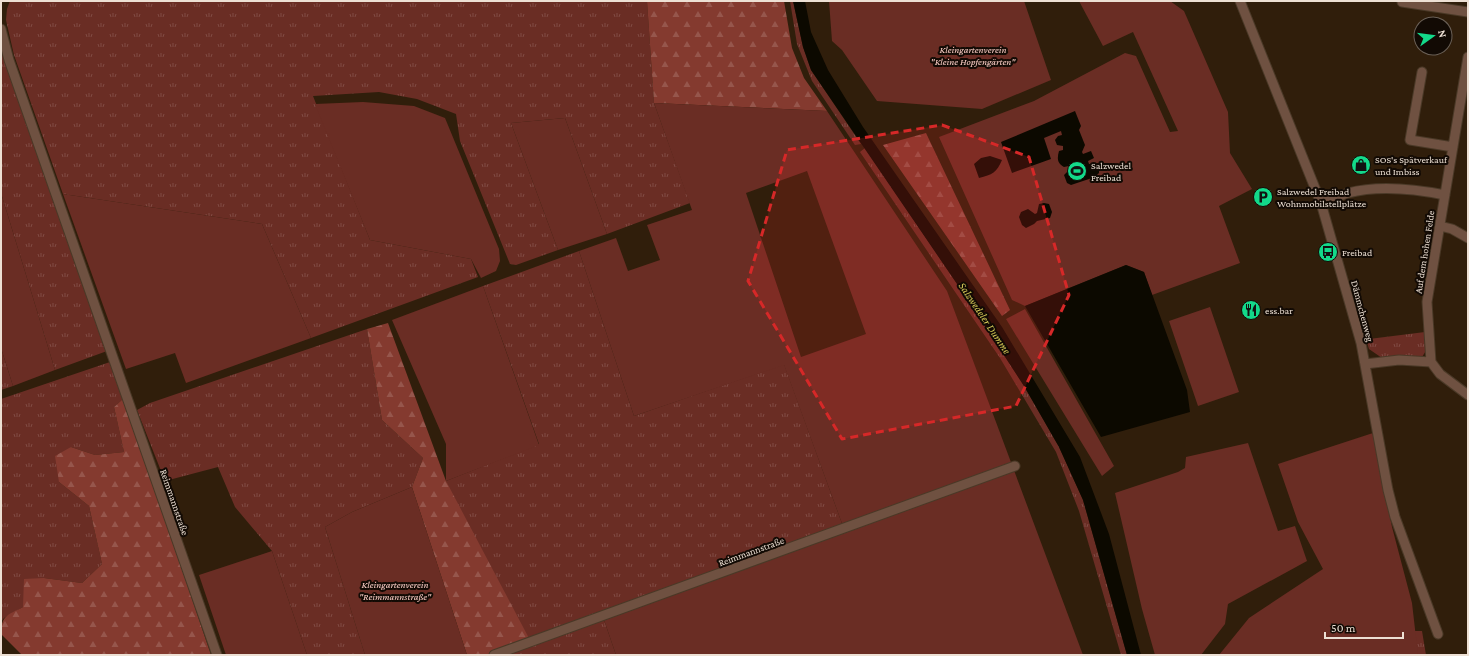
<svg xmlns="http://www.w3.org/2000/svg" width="1469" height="656" font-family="'Crimson Pro',serif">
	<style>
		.grass { fill: url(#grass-tufts) }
		.forest { fill: url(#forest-firs) }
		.garden { fill: #6a2d24; fill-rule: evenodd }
		.water { fill: #0c0900 }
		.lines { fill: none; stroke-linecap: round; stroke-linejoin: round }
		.minor-casing { stroke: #4a3927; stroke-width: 11 }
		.minor { stroke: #6f5141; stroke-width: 9 }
		.marked { fill: #d62828; fill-opacity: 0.2; stroke: #d62828; stroke-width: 3; stroke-dasharray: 8 5; stroke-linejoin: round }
		.labels { text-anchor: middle; stroke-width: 4; stroke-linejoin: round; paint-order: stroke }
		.park-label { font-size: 10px; font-style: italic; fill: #fdcfc7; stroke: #120a04 }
		.poi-label { font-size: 10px; fill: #ede0d4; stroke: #120a04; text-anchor: start }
		.street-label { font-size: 10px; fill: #ede0d4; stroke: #120a04 }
		.water-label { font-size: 11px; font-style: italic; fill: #d5c957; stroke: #120a04 }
	</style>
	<defs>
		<pattern id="grass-tufts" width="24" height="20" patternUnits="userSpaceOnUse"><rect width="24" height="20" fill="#6a2d24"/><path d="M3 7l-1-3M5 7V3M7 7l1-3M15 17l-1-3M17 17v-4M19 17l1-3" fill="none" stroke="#804b43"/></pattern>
		<pattern id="forest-firs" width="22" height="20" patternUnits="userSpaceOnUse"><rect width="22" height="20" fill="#843a2f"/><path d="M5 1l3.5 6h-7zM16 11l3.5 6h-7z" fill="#96564c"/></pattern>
	</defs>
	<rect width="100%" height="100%" fill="#301e0b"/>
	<!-- grass -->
	<path class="grass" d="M10,1H647L654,103L690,203L607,234L565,118L511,123L558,250L516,265L510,264L460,141L456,114L417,99L379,92L313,96L370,240L471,259L478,277L311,338L262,224L63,194L14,55L6,20L7,9Z
		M790,1H793L803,47L811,70L861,144L855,145L812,81L797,44Z
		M1,51L107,351L55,370L1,193Z
		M865,148L970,303L1024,386L1059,447L1083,500L1127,655H1121L1079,511L1056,452L1000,358L860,152Z
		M579,251L634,416L784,364L844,529L602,614L616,655H499L446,481L539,444L483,286Z
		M1356,308H1360L1369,339L1425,332L1427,349L1422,357L1382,358L1369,349Z
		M367,329L382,420L423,458L412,487L352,512L325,527L365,655H307L272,551L235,507L218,467L165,481L137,410L150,403Z
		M1,348L13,386L1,390Z
		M110,362L124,398L114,407L124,452L95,455L71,447L59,482L89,506L102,564L82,583L44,578L23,607L4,618L1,622V399Z
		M1414,631H1422L1426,655H1416Z"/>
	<!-- forest -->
	<path class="forest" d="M647,1H784L792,48L804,78L827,111L654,103Z
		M926,133L1010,310L1002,316L883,145Z
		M388,323L446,481L532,644L499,655H467L412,487L423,458L382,420L367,329Z
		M124,398L211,655H22L1,634C1,615 8,615 23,607L24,579L44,578L82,583L102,564L89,506L59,482L55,456L71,447L95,455L124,452L114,407Z"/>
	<!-- garden -->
	<path class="garden" d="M829,1H1024L1051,80L982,109L877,101L842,50L832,41Z
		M1079,1H1170L1184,11L1228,112L1230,153L1252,189L1219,206L1240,263L1152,295L1144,272L1126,265L1025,306L1012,300L939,137L1034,101L1125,53L1136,56L1170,132L1178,131L1133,32L1103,46Z
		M363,102L414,106L445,118L499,249L500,261L496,271L481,278L471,259L370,240L315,104Z
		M654,103L827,111L947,291L1083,655H616L602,614L844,529L784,365L634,416L579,251L616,238L628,271L660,260L647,225L692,210ZM807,171L866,334L801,357L746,193Z
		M565,118L607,234L558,250L511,123Z
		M1,193L55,370L13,386L1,348Z
		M63,194L262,224L311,338L186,383L175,353L126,369Z
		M483,286L539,445L446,481V444L392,320Z
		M1210,307L1239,392L1198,406L1169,321Z
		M1025,309L1114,466L1102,476L1006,319Z
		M1373,433L1392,527L1412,603L1418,655H1219L1249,618L1323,569L1298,522L1278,464Z
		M1248,443L1278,531L1295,526L1307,561L1228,604L1225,624L1201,655H1155L1142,609L1115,493L1178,472L1185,468L1186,457Z
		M412,487L467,655H365L325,527L352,512Z
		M272,551L307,655H226L199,575Z"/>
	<!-- water -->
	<path class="water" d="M793,1H805L811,32L828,70L863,127L1002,327L1080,457L1109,534L1141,655H1127L1083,500L1059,447L1024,386L970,303L811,70L803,47Z
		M1075,111L1081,126L1079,130L1085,145L1082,152L1083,154L1091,151L1094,158L1088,161L1089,164H1095L1099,168V173L1095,177L1071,185L1067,183L1064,175L1071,168L1069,166L1064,167C1057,163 1057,158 1059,151L1063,150V146L1057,145L1055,140L1058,136L1062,135L1061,131L1044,138L1051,159L1012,173L1001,142Z
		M990,156L1002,160C997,172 992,175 979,178L974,164L981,158Z
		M1044,203L1049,204L1052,212L1050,218L1037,221L1034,224L1026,228L1022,225L1019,217L1021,212L1028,209L1035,214L1037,213L1039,204Z
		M1126,265L1144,272L1187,390L1190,412L1101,437L1025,306Z"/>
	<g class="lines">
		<!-- minor casing -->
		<g class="minor-casing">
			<path id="minor" d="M1240,1L1321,203L1361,343L1388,490L1395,517L1438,634
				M1402,2L1468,12
				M1,29L9,60L217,655
				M1468,57L1427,302L1431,362L1440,374L1468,395
				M1422,72L1410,140L1453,147
				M1321,203C1330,200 1339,196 1348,193C1378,185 1415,189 1445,195
				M1440,226L1452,229L1468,238
				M1365,364L1399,360L1431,362
				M494,655L1015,466"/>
		</g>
		<!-- minor -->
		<use href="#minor" class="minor"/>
	</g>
	<!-- marked area -->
	<path class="marked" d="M942,125L1029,157L1069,295L1016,406L842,439L748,281L787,150Z"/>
	<!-- icons -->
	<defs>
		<g id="shop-disc" transform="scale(1)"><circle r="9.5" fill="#13d98a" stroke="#120a04"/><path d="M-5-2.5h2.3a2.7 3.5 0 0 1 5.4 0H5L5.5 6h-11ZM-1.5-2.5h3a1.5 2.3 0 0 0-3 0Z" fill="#111"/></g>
		<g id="stadium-disc" transform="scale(1)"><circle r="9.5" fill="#13d98a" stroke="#120a04"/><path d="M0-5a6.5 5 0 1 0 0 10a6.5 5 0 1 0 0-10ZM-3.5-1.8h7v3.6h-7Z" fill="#111"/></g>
		<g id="parking-disc" transform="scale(1)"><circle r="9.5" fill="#13d98a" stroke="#120a04"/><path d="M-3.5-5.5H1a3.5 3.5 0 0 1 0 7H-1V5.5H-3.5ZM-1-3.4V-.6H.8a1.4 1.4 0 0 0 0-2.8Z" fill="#111"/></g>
		<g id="bus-disc" transform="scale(1)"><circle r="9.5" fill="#13d98a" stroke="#120a04"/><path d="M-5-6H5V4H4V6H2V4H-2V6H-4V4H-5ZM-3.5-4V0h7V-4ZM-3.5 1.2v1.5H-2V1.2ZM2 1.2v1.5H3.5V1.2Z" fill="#111"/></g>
		<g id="restaurant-disc" transform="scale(1)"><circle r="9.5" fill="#13d98a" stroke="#120a04"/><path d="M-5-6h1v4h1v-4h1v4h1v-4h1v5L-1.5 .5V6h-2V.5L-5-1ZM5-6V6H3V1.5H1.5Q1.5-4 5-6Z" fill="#111"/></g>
	</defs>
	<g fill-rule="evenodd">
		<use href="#shop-disc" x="1361" y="165"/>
		<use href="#stadium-disc" x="1077" y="171"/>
		<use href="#parking-disc" x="1263" y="197"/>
		<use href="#bus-disc" x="1328" y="252"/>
		<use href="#restaurant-disc" x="1251" y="310"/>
	</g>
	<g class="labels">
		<!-- park labels -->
		<g class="park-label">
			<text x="973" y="53">Kleingartenverein<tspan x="973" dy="12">"Kleine Hopfengärten"</tspan></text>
			<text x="395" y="588">Kleingartenverein<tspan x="395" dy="12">"Reimmannstraße"</tspan></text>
		</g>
		<!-- poi labels -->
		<g class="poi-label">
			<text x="1375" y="163">SOS's Spätverkauf<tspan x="1375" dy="12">und Imbiss</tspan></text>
			<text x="1091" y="169">Salzwedel<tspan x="1091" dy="12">Freibad</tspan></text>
			<text x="1277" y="195">Salzwedel Freibad<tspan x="1277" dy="12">Wohnmobilstellplätze</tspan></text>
			<text x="1342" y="256">Freibad</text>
			<text x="1265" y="314">ess.bar</text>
		</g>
		<!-- street labels -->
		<g class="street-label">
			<text transform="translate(1424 252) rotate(-81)" y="4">Auf dem hohen Felde</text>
			<text transform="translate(1363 311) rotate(75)" y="4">Dämmchenweg</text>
			<text transform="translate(175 502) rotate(71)" y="4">Reimmannstraße</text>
			<text transform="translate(751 551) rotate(-20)" y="4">Reimmannstraße</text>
		</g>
		<!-- water labels -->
		<g class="water-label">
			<text transform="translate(985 318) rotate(56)" y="4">Salzwedeler Dumme</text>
		</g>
	</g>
	<!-- border -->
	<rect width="1469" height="656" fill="none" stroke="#ede0d4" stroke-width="4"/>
	<!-- north arrow -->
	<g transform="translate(1433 36) rotate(76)"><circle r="19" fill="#120a04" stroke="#6a6057"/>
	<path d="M0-3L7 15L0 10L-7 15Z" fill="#13d98a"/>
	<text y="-6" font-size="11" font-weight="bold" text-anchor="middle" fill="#ede0d4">N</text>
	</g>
	<!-- scale -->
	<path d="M1325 632v6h78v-6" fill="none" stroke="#ede0d4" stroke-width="2"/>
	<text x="1331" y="632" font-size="12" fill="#ede0d4" stroke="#120a04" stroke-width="3" paint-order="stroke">50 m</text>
</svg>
